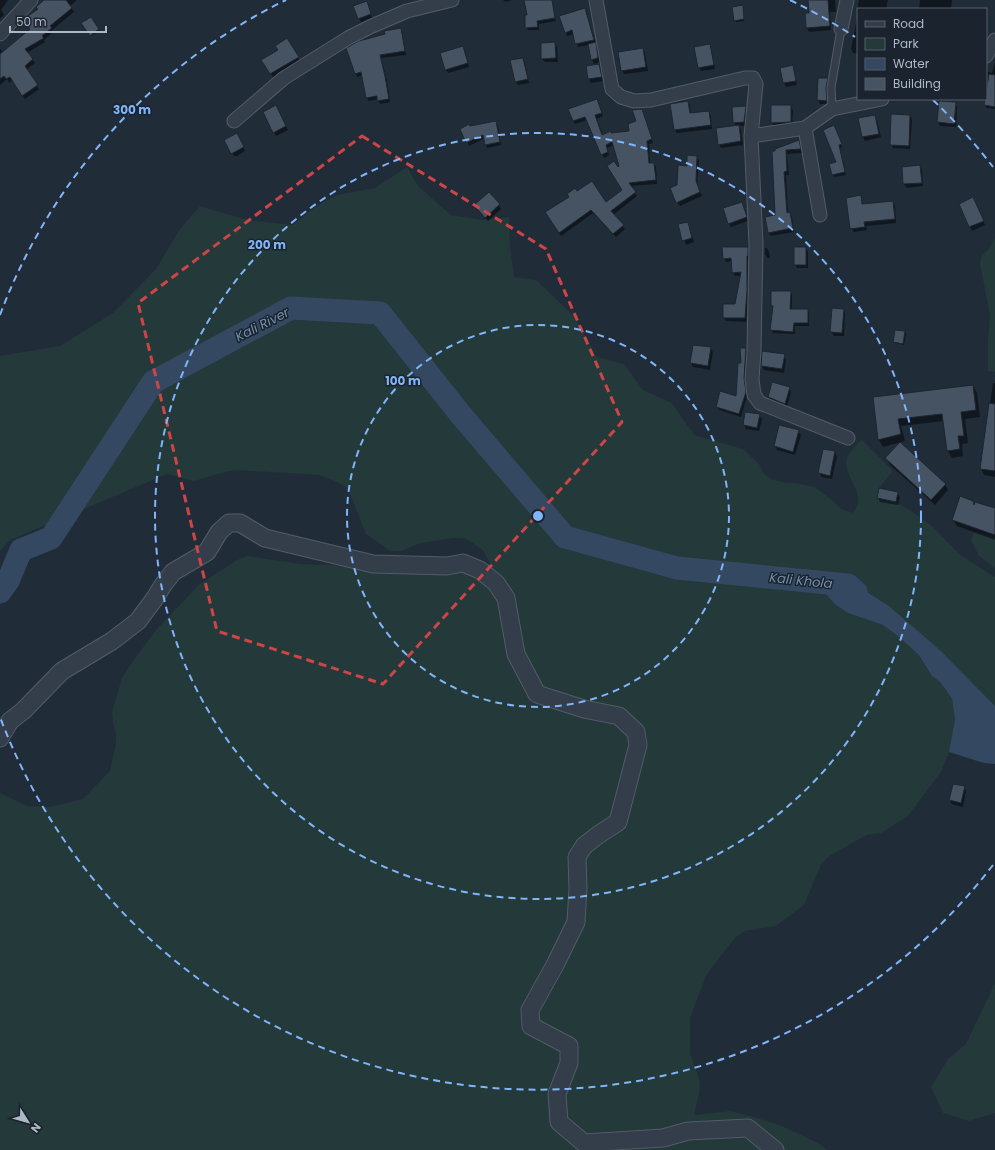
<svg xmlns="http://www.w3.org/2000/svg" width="995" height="1150" font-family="Poppins,sans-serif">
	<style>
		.green { fill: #23393a }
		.water { fill: #344961 }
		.shadow { fill: #0007 }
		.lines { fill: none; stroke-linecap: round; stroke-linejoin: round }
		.river { stroke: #344961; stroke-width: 23 }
		.building { fill: #465363; stroke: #1c2530 }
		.service-casing { stroke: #525c67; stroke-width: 9 }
		.minor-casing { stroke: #525c67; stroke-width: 15 }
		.tertiary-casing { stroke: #525c67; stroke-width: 19 }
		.service { stroke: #343e4a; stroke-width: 7 }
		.minor { stroke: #343e4a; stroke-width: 13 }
		.tertiary { stroke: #343e4a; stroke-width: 17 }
		.marked { fill: none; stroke: #ce4548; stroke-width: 3; stroke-dasharray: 8 5; stroke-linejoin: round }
		.ring { fill: none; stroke: #80b5fa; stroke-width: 2; stroke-dasharray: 7 5 }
		.labels { text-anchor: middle; stroke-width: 3; stroke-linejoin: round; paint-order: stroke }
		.water-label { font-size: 13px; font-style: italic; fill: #7691af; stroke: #1a232e }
		.centre { fill: #80b5fa; stroke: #1a232e; stroke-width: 2 }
		.ring-label { font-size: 12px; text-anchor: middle; font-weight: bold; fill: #80b5fa; stroke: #1a232e; stroke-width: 3; stroke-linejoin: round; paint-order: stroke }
	</style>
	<rect width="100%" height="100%" fill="#212c39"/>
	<!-- green -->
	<path class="green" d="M407,167L418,186L451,215L483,220L509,217L510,246L514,277L536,280L574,316L597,357L624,364L643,390L672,403L694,435L743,449L759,464L764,474L771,479L786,483H795L814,487L832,500L841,509L852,513C869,497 846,480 846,463C846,454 856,445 862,440L893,471L879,488L877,498L896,502L911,511L932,526L959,554L995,577V706L941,651L889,606L845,578L848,613L883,625L899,637L919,655L932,676L940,682L952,699L955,719L949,752L941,772L908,816L881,833H878L867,835L829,856L821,865L804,905L776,926L745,931L735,938L712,967L706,976L690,1018V1053L697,1073L700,1083L699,1094L694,1115L731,1111L754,1117L782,1126L818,1143L827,1150H0V793L27,806L49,807L83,799L110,771L116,743V733L113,723L112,712L122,678L135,658L156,630L192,592L200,584L237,560L247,556L301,564L364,566L442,564L485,578L493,569L483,550L465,538H454L421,543L401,551H390L366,534L348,489L339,483L320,475L236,470L225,472L194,481L167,474L10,540L0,551V356L60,346L113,313L156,269L180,229L200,206L247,220L293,225L316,206L337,195L375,188Z
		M995,237V372L988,371V340L990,317L980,263L982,255L988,250Z
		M974,532L995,537V568L979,556L971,540Z
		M995,983V1113L969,1121L943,1113L931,1087L948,1059L966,1044Z"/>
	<!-- water -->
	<path class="water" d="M830,575L845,578L889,606L941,651L995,706V764L984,763L949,752L955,719L952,699L946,690L940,682L932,676L919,655L899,637L883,625L848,613L835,604L825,593Z"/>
	<!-- shadow -->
	<path class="shadow" d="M0,0H8L1,10L4,15L0,19Z
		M45,0H77L70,6L74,12L52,30L53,32L44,40L45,42L27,53L35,63L26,70L39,89L25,99L12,80L9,83L7,79L0,85V49L3,52L31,29L39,10Z
		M503,0H513L505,2Z
		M525,0H539L553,9L556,21L539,24V30H528L526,27L529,16Z
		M809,0H835L836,12H830L831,30L809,32L807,28L810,13Z
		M859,0H888L886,9H858V13L857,11Z
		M920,0H952L951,9H919Z
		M368,6L372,18L361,22L359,18Z
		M743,8L744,21L736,22L735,20Z
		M585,9L597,47L600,62L594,64L592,60L589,45L578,47L574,34L567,36L566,32Z
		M858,13V54L853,53L851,49Z
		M91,18L99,31L91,36L83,23Z
		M400,29L402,32L406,55L381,58L387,80L390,102L380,104L378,99L369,101L367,98L363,75L357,77L355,73Z
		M287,39L300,61L273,77L262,60L279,50Z
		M555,43L557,47L558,62H545L542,59Z
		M709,45L711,49L715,69L701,71L699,67Z
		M643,49L645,53L648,71L624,74L622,70Z
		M465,51L469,67L448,73L446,70Z
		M523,59L525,63L529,83L518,85L516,82Z
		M995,61V109L987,108L985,105L987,92H986V71L992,73Z
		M599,65L601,69L603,81L591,83L589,79L587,67Z
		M792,66L794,70L797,85L786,87L784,83L781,68Z
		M819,79H827L829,83L828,93V104H820L818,100Z
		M688,102L690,106L691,114L709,112L711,116L712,129L677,133L675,130Z
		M955,103L957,107L956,127L940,126L938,122Z
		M599,104L603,116L597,119L603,136L630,132L637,122L642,110L653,143L649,144L650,164H654L656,167L657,184L630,186L637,196L613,215L625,229L616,237L593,213L561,236L548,216L577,192L605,203L623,190L618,169L620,167L614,145L607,148L609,155L604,158L587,120L575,124L573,121Z
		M790,106L793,110L792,126L774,127L772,123Z
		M745,107L748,111L746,126H739L741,130L743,145L721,148L719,144L736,126L734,123Z
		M278,110L288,130L276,136L274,132Z
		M874,116L877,120L881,137L865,141L863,137L859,119Z
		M910,116L912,119L910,149L893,148L891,144Z
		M496,122L498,126L501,145L487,148L485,138L469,146L461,129Z
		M835,130L842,147L840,148L846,175L834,177L833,174L837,163Z
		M237,135L245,151L237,156H234L225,140Z
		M798,141L801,145L802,153L787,154L789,175H786L788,214H790L792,217L794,232L771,236L768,232L776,216V152Z
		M696,157L699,161L697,186L702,196L680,206L677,202L678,185L688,167Z
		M920,166L922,170L923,186L907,188L904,184Z
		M860,197L863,205L893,202L895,206L896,223L866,226L867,230L854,232L851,228Z
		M975,202L985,225L972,231L960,204Z
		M742,203L748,221L731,227L729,223Z
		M499,205L501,209L488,221L478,209Z
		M688,223L694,242L686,245L679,225Z
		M747,248L749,252V260H748L749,295L746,322L726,321L724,318L736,305L741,276H735L733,272L732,261L726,262L724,258Z
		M765,248H767L769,252L770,258H767L765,254Z
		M806,248L808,252V268H797L795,264Z
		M772,292H790L792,295V310H807L809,313V326H795V334L773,333L772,330L773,309L772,306Z
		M843,310L845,313L844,336H834L831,332Z
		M895,331L905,332L906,334L904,345L895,343L894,342Z
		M694,346L710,348L713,352L710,370L693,367L691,363Z
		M745,349L748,353L745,383L747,396L741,417L719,410L717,406L737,397Z
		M784,355L786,359L784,373L764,370L762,366Z
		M773,383L789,388L791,392L787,407L771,401L769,397Z
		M993,383H995V477L984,475L981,469Z
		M973,386L977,393L980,417L965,419L968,443L962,444L963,456L952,458L948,451L944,421L901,426L905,441L883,447L879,440L875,398Z
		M759,415L762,419L759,431L746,429L744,425Z
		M798,431L801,435L795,455L777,450L775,446Z
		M824,450L835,452L837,456L832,479L822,477L819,473Z
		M887,459L945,484L948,490L935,505L890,465Z
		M897,493L900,497L898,505L880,502L878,498Z
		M973,502L975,505L995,509V540L957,526L953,520Z
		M953,785L964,787L966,791L963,807L952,804L950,800Z"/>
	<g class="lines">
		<!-- river -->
		<path class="river" d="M0,592L8,581L21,550L51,538L153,382L291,308L380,313L461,415L565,537L677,568L848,585L856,592"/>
	</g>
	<!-- building -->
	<path class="building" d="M44,0H66L72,8L50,26L52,28L42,36L44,38L25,49L33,59L25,66L38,85L22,96L10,77L6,79L4,76L0,79V54L30,29L24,20L28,16L38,9L36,7Z
		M524,0H552L555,18L537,21L538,27L525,28V15H527Z
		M808,0H828L830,26L806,28L805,13H809Z
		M367,1L371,14L358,19L353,6Z
		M743,5L744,19L734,21L732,7Z
		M585,8L594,40L575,44L572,30L565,33L559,16Z
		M91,17L99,29L90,36L81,23Z
		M401,28L405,51L380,55L385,76L389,99L377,101V96L366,98L361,72L355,74L346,48L359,41L385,34L384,31Z
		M287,38L299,57L270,74L261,60L278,50L275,46Z
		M555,42L556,58L541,59V43Z
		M596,42L598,58L591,60L588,44Z
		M710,44L714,65L698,68L694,47Z
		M463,46L468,63L445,70L440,53Z
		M643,48L646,67L621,71L618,52Z
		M523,58L528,79L515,82L510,60Z
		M599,64L602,77L588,79L586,66Z
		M793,65L796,81L783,83L780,68Z
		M989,74L995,75V107L984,105Z
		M818,78H828L826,88L827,101L817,100Z
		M597,99L602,113L595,115L602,135L611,131V133L629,131L628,124L636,121L632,110L642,109L652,139L647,141L649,163H654L656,180L629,183L636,192L611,211L624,225L613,234L591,210L559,233L545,212L569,197L567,194L575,188L577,191L592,181L606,202L622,190L607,166L614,161L618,167L619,166L612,142L606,145L608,152L601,155L585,117L573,121L568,109Z
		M688,101L690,113L709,111L711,125L674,130L670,104Z
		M939,101L956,102L954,124L937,122Z
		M276,105L286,126L273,133L263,112Z
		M771,105H791V122L771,123Z
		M746,106L744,122L733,123L732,107Z
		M891,114L910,115L909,146L890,145Z
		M875,115L879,134L862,137L858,118Z
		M496,121L500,142L485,145L483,135L466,143L460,129L469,124L470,126Z
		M739,125L741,141L718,145L716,128Z
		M834,125L842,144L839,145L845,172L832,175L829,164L836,162L823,130Z
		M237,133L244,147L231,154L224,140Z
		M799,140L801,149L786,150L787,171L784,172L787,213L790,212L793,228L768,233L765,217L775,215L772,151H775V149Z
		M687,155L697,156L696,181L700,192L676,203L670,188L677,185L678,165L687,166Z
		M920,165L922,183L903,184L902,167Z
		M489,192L500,204L485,218L474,205Z
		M861,195L862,204L893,201L895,219L864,222L865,227L850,229L846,198Z
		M973,197L984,221L969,227L959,204Z
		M742,202L747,217L728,224L723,208Z
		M688,222L692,238L682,241L678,224Z
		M722,247H748V256H747V291L745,318H723V304H735L741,272L732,273L731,258L723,259Z
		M794,247H806V265H794Z
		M771,291H791L790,309H808V323H794L793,332L770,330L773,306H771Z
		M832,308L844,309L842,333L830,332Z
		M895,330L905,331L903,344L893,342Z
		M693,345L711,347L708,366L690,363Z
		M740,348H746L744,378L746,392L739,414L716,407L720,391L736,396L738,363H741Z
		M762,351L785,354L782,369L761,366Z
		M772,382L790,387L785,404L768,397Z
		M973,385L976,410L961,412L964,436H958L960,449L947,451L942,414L898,419L901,434L878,440L873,397Z
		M989,403L995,404V471L980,469Z
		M745,412L760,414L757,428L743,425Z
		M779,425L799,430L793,452L774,446Z
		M900,442L946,484L931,500L885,458Z
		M823,449L835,451L830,476L818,473Z
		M879,488L898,492L896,502L877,498Z
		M960,496L973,501L974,505L975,502L995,508V535L952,520Z
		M953,784L965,786L961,803L949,800Z"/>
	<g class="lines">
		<!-- service casing -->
		<g class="service-casing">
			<path id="service" d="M832,109L831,88L841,29"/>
		</g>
		<!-- minor casing -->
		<g class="minor-casing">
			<path id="minor" d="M596,0L612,89L621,97L634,101L651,100L745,78H753L756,84L751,136L756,244L754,351L752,379L754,395L760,403L848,438
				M841,29L847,0
				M0,34L31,0
				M986,56L995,40
				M234,121L284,78L348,38L372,26L407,11L452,0
				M805,128L820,215
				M751,136L805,128L832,109L882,99"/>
		</g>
		<!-- tertiary casing -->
		<g class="tertiary-casing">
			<path id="tertiary" d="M0,738L10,721L23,711L62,671L112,641L138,621L155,598L163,585L173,572L207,552L219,532L229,523H240L265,538L373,564L447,566L463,563L480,570L496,583L506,598L516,654L537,694L584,709L619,716L636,732L638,745L618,822L598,835L584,846L577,857L578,888L576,922L555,965L530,1010L531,1026L569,1046V1063L557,1094L559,1122L584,1143L663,1138L688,1131L748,1128L775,1150"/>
		</g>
		<!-- service -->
		<use href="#service" class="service"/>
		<!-- minor -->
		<use href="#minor" class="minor"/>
		<!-- tertiary -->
		<use href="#tertiary" class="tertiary"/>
	</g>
	<!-- marked area -->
	<path class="marked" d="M362,136L546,249L622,422L383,684L217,631L138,303Z"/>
	<!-- distance rings -->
	<g class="ring">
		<circle cx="538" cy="516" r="191"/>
		<circle cx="538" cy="516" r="383"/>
		<path d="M993 865A574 574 0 0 1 0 717M0 315A574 574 0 0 1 286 0M790 0A574 574 0 0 1 855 37M933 100A574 574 0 0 1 993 167"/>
	</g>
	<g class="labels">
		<!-- water labels -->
		<g class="water-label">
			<text transform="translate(262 324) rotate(-27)" y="5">Kali River</text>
			<text transform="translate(801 580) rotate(6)" y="5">Kali Khola</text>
		</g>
	</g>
	<circle cx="538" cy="516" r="6" class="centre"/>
	<g class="ring-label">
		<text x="132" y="114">300 m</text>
		<text x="267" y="249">200 m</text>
		<text x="403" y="385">100 m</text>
	</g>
	<!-- legend -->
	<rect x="857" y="8" width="130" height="92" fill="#1a232e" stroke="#565f6b"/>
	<rect x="865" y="21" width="20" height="6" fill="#343e4a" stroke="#565f6b"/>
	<text x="893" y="28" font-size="12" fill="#afb9c6">Road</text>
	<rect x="865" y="38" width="20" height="12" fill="#23393a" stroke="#565f6b"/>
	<text x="893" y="48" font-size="12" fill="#afb9c6">Park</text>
	<rect x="865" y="58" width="20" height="12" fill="#344961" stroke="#565f6b"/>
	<text x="893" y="68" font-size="12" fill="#afb9c6">Water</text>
	<rect x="865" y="78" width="20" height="12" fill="#465363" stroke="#565f6b"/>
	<text x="893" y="88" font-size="12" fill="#afb9c6">Building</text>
	<!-- north arrow -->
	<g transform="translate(28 1122) rotate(127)" stroke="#1a232e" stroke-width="3" paint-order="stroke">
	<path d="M0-3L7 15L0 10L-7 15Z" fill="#afb9c6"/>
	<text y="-6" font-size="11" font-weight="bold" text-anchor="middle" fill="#afb9c6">N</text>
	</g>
	<!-- scale -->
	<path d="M10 26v6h96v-6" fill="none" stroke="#afb9c6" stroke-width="2"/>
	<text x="16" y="26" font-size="12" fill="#afb9c6" stroke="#1a232e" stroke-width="3" paint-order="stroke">50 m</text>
</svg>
